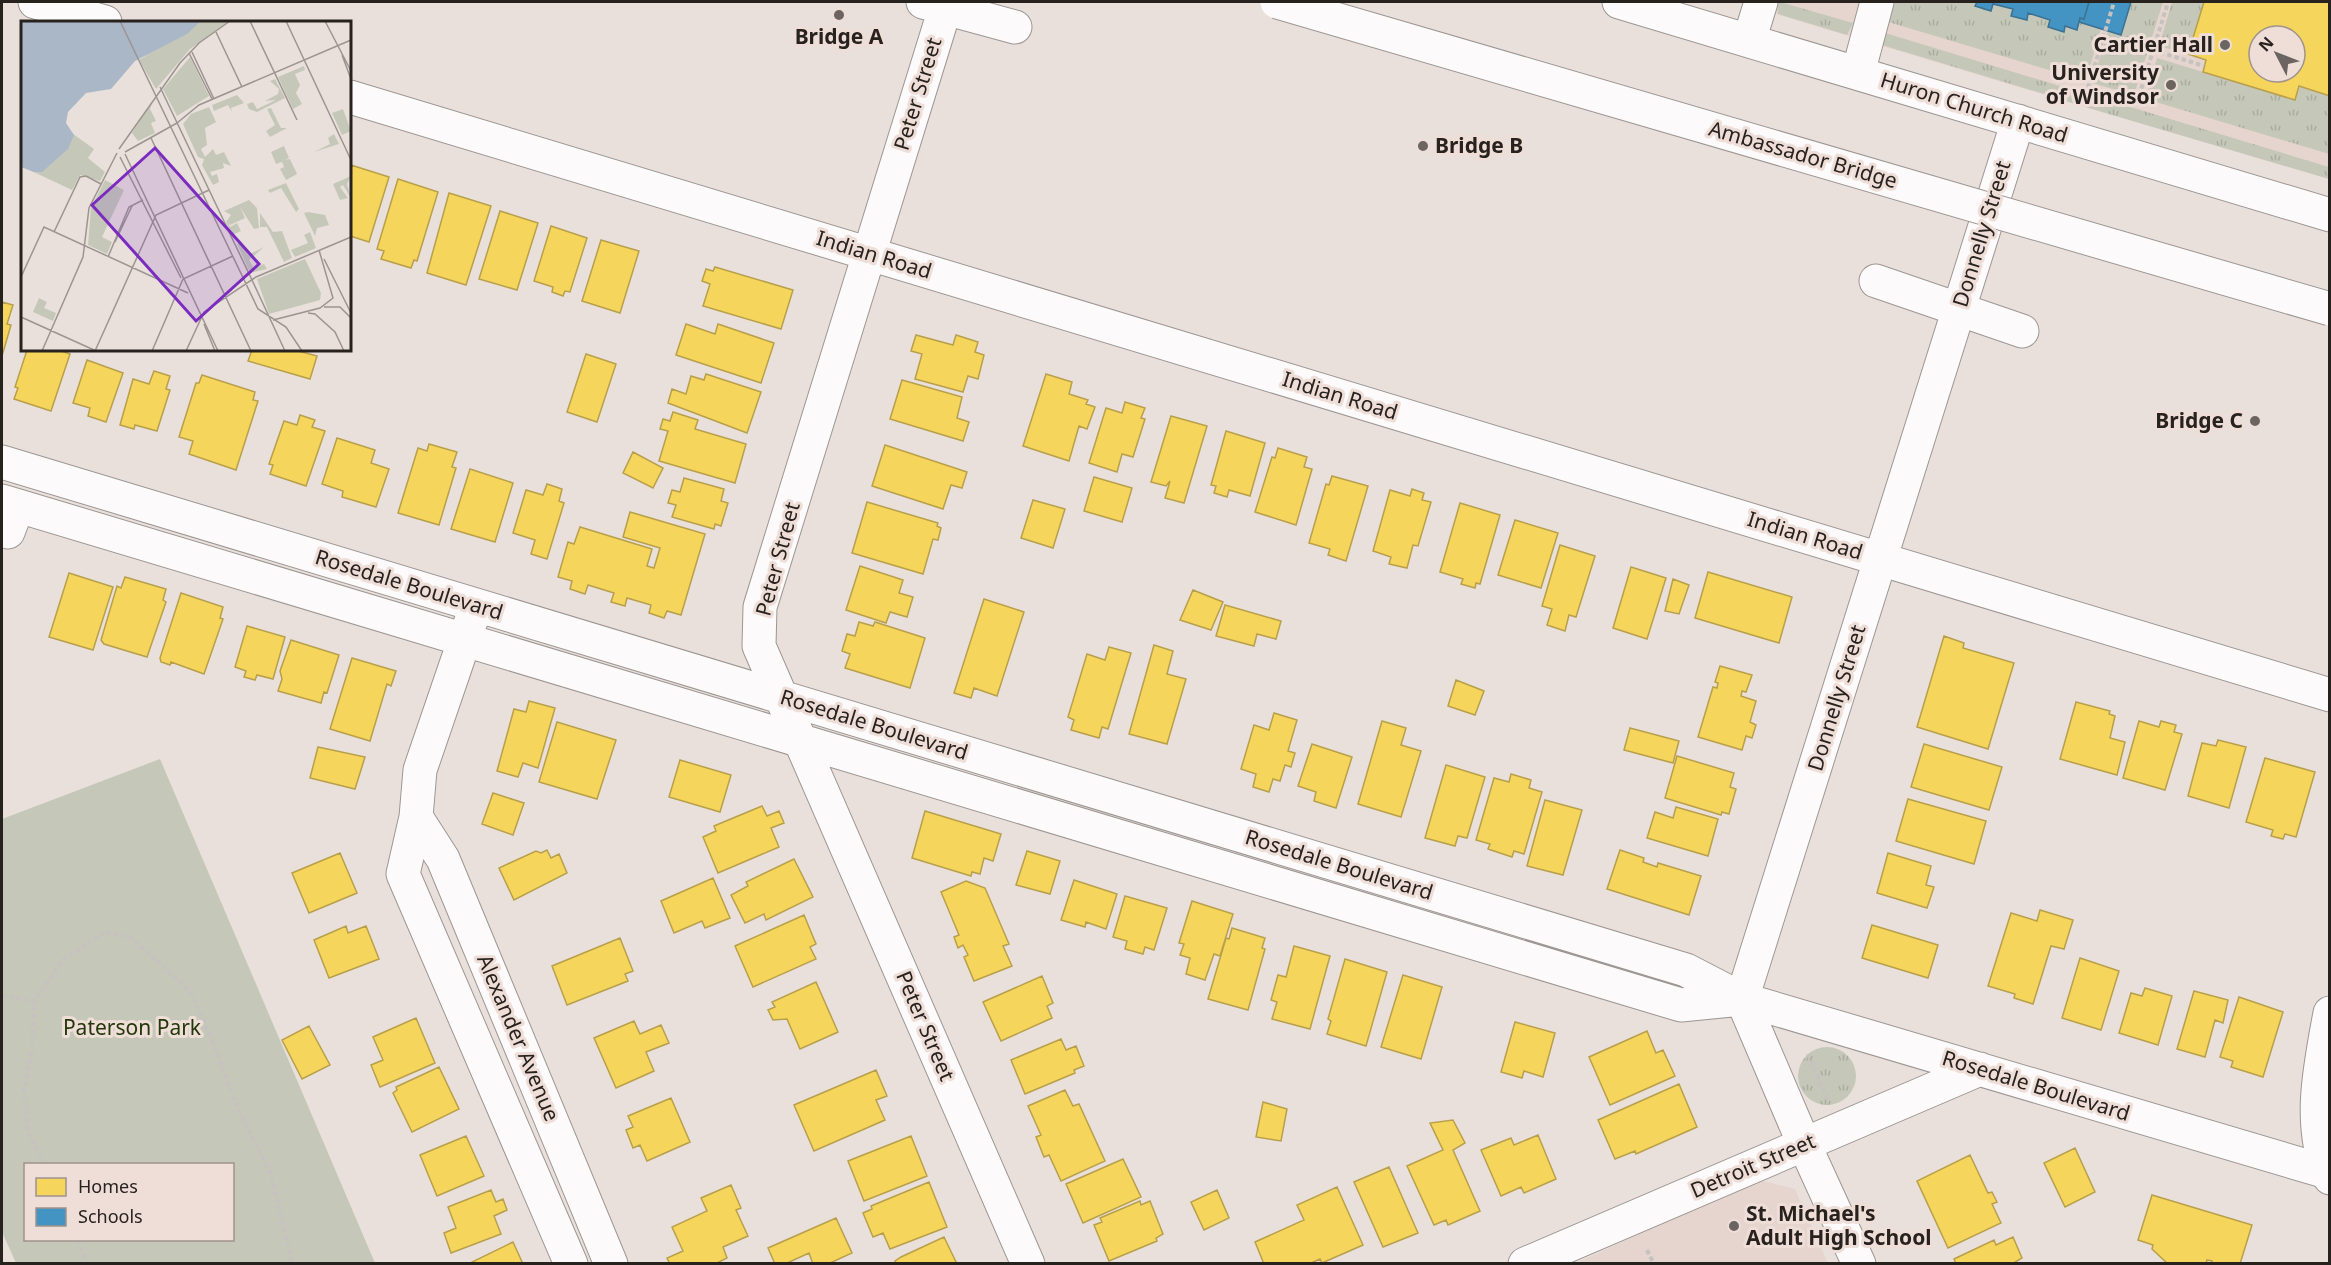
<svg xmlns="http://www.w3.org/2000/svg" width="2331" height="1265" font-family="'Noto Sans',sans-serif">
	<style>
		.education { fill: #e6d4ce; fill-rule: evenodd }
		.grass { fill: url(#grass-tufts) }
		.park { fill: #c5c8b9; fill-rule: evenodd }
		.homes { fill: #f6d55c; stroke: #b89f4a; stroke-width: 1.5; fill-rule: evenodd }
		.schools { fill: #4393c3; stroke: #3b7192; stroke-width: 1.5 }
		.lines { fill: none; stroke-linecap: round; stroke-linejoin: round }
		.minor-casing { stroke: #9d9693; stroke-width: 35 }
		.major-casing { stroke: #9d9693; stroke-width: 35 }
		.path { stroke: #c5c2c0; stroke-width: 4; stroke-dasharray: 4.5 3; stroke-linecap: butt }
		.minor { stroke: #fcfafa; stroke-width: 33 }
		.major { stroke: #fcfafa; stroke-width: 33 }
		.highway-bridge-casing { stroke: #9d9693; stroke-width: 35; stroke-linecap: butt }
		.highway-bridge { stroke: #fcfafa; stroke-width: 33 }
		.poi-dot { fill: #6c6461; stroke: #eeded7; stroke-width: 2 }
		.labels { text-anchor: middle; stroke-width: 6; stroke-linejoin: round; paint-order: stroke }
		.poi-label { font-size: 21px; font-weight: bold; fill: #28221f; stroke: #eeded7; text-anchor: end }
		.street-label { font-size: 21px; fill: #28221f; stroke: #eeded7 }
		.park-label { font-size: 21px; fill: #23380a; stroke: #eeded7 }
		.inset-road { fill: none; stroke: #9c9490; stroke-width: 1.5 }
		.view { fill: #7b2cbf; fill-opacity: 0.15; stroke: #7b2cbf; stroke-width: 3 }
		.inset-edge { fill: none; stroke: #28221f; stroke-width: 3 }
	</style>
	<defs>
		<pattern id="grass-tufts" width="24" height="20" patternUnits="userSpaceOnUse" patternTransform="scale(1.5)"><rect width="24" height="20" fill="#c5c8b9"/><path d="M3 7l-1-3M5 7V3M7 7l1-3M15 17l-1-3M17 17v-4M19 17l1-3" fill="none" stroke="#a9ac9f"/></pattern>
	</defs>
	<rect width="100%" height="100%" fill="#e9e0dc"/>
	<!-- education -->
	<path class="education" d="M1736,2H2329V179L2065,101ZM2259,36H2295V72H2259Z
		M1758,1180L1795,1189L1828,1263L1574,1264Z"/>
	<!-- grass -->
	<path class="grass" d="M1777,2H1780L1853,23L1847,35L1778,14Z
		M1892,2H1977L1975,6L1991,11L1993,4L2013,9L2012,16L2026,20L2028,13L2050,20L2048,27L2064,31L2065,26L2077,29L2079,22L2101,28L2086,81L1885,21Z
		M2131,2H2163L2134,95L2092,83L2108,31L2121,34Z
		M2172,2H2204L2188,54L2159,46Z
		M1882,32L2063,87L2054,97L1882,45Z
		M2157,58L2295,100L2300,86L2329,96V154L2146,99Z
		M2074,90L2329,167V179L2065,101Z
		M1798 1076a29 29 0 1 1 58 0a29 29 0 1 1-58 0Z"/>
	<!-- park -->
	<path class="park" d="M160,759L375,1263H16L2,1232V819ZM26,1164H232V1240H26Z"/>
	<!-- homes -->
	<path class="homes" d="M2204,2H2330V96L2299,86L2295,100L2203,72L2206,60L2188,54ZM2259,36H2295V72H2259Z
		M351,165L389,177L369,242L350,236Z
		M398,179L438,192L417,261L414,260L411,268L381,259L384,251L377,249Z
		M449,193L491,206L466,285L427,273Z
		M500,211L538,223L517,290L479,279Z
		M551,226L587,238L570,292L565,291L563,296L552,292L553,287L534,281Z
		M601,240L639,251L620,313L582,301Z
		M715,267L793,290L781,329L703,306L710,284L702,281L706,269L713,271Z
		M2,302L13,305L7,324L11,325L2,356Z
		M686,324L715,334L718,324L774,343L761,383L676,355Z
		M916,335L953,345L956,335L978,342L975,352L984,355L978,379L968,376L963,392L915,379L922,354L911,351Z
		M27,350H59L70,354L51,411L14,399L18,388L15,387Z
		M252,350H295L317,356L310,379L248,361Z
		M586,354L616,364L597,422L567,412Z
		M87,360L123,373L106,422L88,416L90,408L73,403Z
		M154,371L170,376L166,389L170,390L157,431L135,425L134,429L120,425L133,379L149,384Z
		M706,374L761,392L747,433L668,403L672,389L686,394L691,376L704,380Z
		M1046,374L1072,382L1069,394L1088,400L1086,404L1095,407L1087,429L1079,426L1069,461L1023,446Z
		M202,375L255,392L253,400L258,401L236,470L189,454L193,441L179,437L196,383H199Z
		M902,380L962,397L957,418L969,422L963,441L890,419Z
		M1125,402L1145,408L1141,418L1145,419L1133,457L1122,454L1117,472L1089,463L1106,408L1122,413Z
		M673,412L698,420L695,429L746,444L735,483L659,461L668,431L660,429L663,419L670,421Z
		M300,415L315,420L312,427L325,431L306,486L270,474L273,465L269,464L284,421L297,425Z
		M1171,416L1207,426L1184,503L1165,498L1170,481L1166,486L1151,482Z
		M1226,431L1265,443L1250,496L1229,490L1227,497L1214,493L1216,486L1211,485Z
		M337,438L375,450L371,463L389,469L376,507L342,497L343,491L322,484Z
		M429,444L457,452L452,467L456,468L439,525L398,513L418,448L427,451Z
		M885,445L967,472L962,488L951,485L943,509L872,486Z
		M1278,448L1307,457L1304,467L1312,469L1296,525L1255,512L1272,457L1275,458Z
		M633,452L663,468L653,488L623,473Z
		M470,469L513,483L495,542L451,529Z
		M1332,476L1368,486L1346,561L1328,555L1330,549L1309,543L1326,484L1329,485Z
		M1094,477L1132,488L1122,522L1084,511Z
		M684,478L724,489L721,501L728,503L721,526L715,524L714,529L672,517L676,505L668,503L672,490L680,492Z
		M547,484L562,489L559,501L564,503L547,559L531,554L535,540L513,533L526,490L543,495Z
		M1412,489L1424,493L1422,500L1431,502L1418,546L1413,545L1407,568L1389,564L1391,557L1373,551L1390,490L1410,496Z
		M1033,500L1065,509L1053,548L1021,538Z
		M867,502L938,523L937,526L941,528L938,540L933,539L923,574L852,553Z
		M1460,503L1500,515L1480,584L1476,583L1475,588L1461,584L1463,579L1440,572Z
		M630,512L705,534L681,615L667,611L664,618L649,613L651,605L627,598L625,606L611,602L614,593L588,585L585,594L570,589L572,581L558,577L568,542L574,544L580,527L652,549L647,566L654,568L660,548L623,537Z
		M1515,520L1558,533L1541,588L1498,575Z
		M1560,545L1595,556L1576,617L1569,615L1565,631L1547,625L1552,609L1542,606Z
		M860,566L903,580L899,593L913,597L907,617L890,612L886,623L846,610Z
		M1631,567L1666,578L1647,639L1613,628Z
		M1708,572L1792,597L1779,643L1695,618Z
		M69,573L113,587L93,650L49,637Z
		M125,577L166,589L163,600L166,602L147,657L104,644L101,640L117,586L121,588Z
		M1673,579L1689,585L1679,614L1665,611Z
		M1193,590L1223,602L1211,630L1180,620Z
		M181,593L223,607L220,618L223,619L204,674L171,662L170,665L161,662L160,658Z
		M984,599L1024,612L997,696L974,688L971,698L954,693Z
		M1225,605L1281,621L1276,639L1257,634L1254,646L1216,636Z
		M859,622L873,626L875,622L925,638L910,688L845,668L850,654L842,651L847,634L855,636Z
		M247,626L285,637L273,679L257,675L255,680L244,677L246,671L235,667Z
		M1944,636L1964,643L1963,648L2014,663L1988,749L1917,727Z
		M291,640L339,655L327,693L324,692L321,703L278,691L282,679L280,671Z
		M1154,645L1173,651L1167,674L1186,679L1167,744L1129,734Z
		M1109,647L1131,653L1108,729L1102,727L1099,738L1071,730L1074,720L1068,717L1087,654L1105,660Z
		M352,658L396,671L391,686L387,684L370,741L330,729Z
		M1720,666L1752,675L1746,692L1742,691L1741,696L1756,701L1750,722L1756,725L1752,738L1746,736L1742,750L1698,737L1713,687L1717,688L1718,683L1715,682Z
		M1456,680L1484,691L1475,715L1448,706Z
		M529,701L555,708L538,768L523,763L518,777L497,771L514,709L526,712Z
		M2076,702L2110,711L2109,714L2115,716L2110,738L2125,742L2117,775L2060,759Z
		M1274,713L1297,720L1288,751L1295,753L1291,767L1285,765L1280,781L1273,779L1269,792L1253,787L1256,774L1241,769L1254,725L1269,730Z
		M1382,721L1406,728L1401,745L1421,751L1401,817L1358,804Z
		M2139,721L2159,727L2161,721L2176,725L2174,732L2182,734L2165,790L2123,778Z
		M557,722L616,740L597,799L539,782Z
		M1630,728L1679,741L1673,763L1624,750Z
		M2218,740L2246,747L2229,808L2188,796L2202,743L2216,746Z
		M1312,744L1352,757L1336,808L1314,801L1316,792L1298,786Z
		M1924,744L2002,767L1989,810L1911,787Z
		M318,747L365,757L355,789L310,778Z
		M1677,756L1734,773L1730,787L1736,789L1729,814L1722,812L1721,815L1665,798Z
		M2265,758L2315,772L2296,837L2285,834L2283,839L2271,836L2273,830L2246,822Z
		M680,760L731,775L720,812L669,797Z
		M1446,765L1485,777L1467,838L1458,836L1455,846L1425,838Z
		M1511,774L1531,780L1529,788L1542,792L1524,854L1514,851L1512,857L1488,849L1490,844L1476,840L1494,778L1509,782Z
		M493,793L524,803L513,835L482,824Z
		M1908,799L1986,821L1974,864L1896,841Z
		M1545,800L1582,810L1563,875L1527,866Z
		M762,806L767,816L779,811L784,823L771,828L779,847L718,873L703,837L716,831L714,826Z
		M1676,807L1718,819L1708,856L1647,838L1655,812L1673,818Z
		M925,811L1001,834L993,861L984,858L980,874L972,872L971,876L912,858Z
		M547,850L551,858L559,854L567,873L514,900L499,868L536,851L541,853Z
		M1620,850L1644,858L1643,862L1657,867L1658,863L1701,876L1689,915L1607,889Z
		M1027,851L1060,861L1050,894L1016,885Z
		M340,853L357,893L309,913L292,873Z
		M1888,853L1931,866L1926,885L1934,887L1927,908L1877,893Z
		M794,859L813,897L766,920L764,914L745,923L731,895L748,886L746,882Z
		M713,878L730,918L705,928L702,921L674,933L661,901Z
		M1074,880L1117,894L1106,929L1086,922L1085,927L1061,920Z
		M966,881L985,888L1009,944L1003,946L1012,966L974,981L964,957L968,955L963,945L958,948L954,937L959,935L941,892Z
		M1125,896L1167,908L1154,950L1145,947L1143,954L1125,949L1127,941L1113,937Z
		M1192,901L1233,914L1220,956L1214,954L1205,980L1186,974L1190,958L1180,955L1184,944L1179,943Z
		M2040,910L2073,920L2064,949L2051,946L2033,1004L2014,998L2015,994L1988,986L2011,913L2037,921Z
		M804,915L816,944L810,947L816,959L753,987L735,946Z
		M1872,925L1938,945L1928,978L1862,958Z
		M346,926L348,933L366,926L379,959L329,978L314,940Z
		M1232,928L1265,938L1262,948L1265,949L1248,1010L1208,999L1226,938L1229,939Z
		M620,938L633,971L625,974L628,981L567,1005L552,966Z
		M1294,946L1330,956L1310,1029L1272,1019L1277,1002L1271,1000L1278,975L1286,977Z
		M2080,958L2119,971L2101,1030L2062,1018Z
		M1345,959L1387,972L1366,1046L1327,1034L1331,1021L1328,1019Z
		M1403,975L1442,987L1421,1059L1381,1047Z
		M1042,976L1053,1003L1047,1006L1052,1018L1001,1041L983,1002Z
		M816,982L838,1032L800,1049L787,1019L773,1020L768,1010L775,1007L772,1002Z
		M2145,988L2172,996L2158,1045L2119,1033L2131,993L2142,996Z
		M2194,991L2228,1000L2223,1023L2215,1020L2205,1057L2177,1049Z
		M2239,997L2283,1012L2263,1077L2231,1067L2233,1061L2220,1057Z
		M416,1018L435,1063L380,1087L371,1065L383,1060L373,1037Z
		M634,1021L640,1034L661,1025L669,1043L646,1052L654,1071L616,1088L594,1038Z
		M1515,1022L1555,1033L1543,1077L1524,1071L1522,1078L1501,1072Z
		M309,1026L330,1065L302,1079L282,1040Z
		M1647,1031L1656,1053L1663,1050L1675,1076L1610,1105L1589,1057Z
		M1061,1039L1066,1050L1076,1046L1084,1066L1074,1070L1075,1073L1025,1094L1011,1060Z
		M439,1067L459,1109L412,1132L393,1093L397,1090L396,1087Z
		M876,1070L887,1096L876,1100L885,1120L814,1151L794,1105Z
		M1679,1084L1697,1127L1636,1154L1635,1151L1615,1159L1598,1120Z
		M1065,1090L1073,1106L1079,1104L1105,1161L1061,1181L1049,1155L1044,1157L1036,1137L1041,1135L1028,1106Z
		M671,1098L690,1142L647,1161L640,1145L633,1148L626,1130L633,1127L628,1116Z
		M1263,1102L1287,1109L1281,1141L1256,1137Z
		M1453,1120L1465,1143L1453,1150L1480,1211L1448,1225L1446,1220L1434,1225L1407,1166L1443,1150L1430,1123Z
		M1538,1135L1556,1179L1524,1193L1521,1187L1501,1196L1481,1150L1511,1138L1514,1145Z
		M466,1136L484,1176L437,1196L420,1155Z
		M911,1136L927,1176L864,1201L848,1161Z
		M2075,1148L2095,1192L2065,1207L2044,1163Z
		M1970,1155L1988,1193L1992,1192L1997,1202L1992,1204L2001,1223L1948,1248L1917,1181Z
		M1123,1159L1141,1197L1083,1223L1066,1184Z
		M1389,1167L1418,1233L1383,1247L1354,1182Z
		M929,1182L947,1227L890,1249L883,1233L873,1237L863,1213L872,1209L871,1206Z
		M731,1185L741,1208L736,1210L748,1236L723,1247L727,1258L715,1264H670L667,1258L683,1251L672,1227L707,1211L701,1198Z
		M1337,1187L1363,1245L1322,1263L1320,1259L1309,1264H1264L1255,1242L1304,1220L1297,1205Z
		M491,1190L496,1202L503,1199L507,1210L494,1216L501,1234L451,1253L444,1233L456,1228L448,1207Z
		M1217,1190L1229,1218L1204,1230L1191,1202Z
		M2152,1195L2252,1225L2240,1264H2211L2212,1261L2207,1260L2206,1264H2168L2152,1249L2153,1245L2138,1240Z
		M1140,1201L1141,1205L1150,1201L1163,1234L1156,1238L1157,1241L1109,1261L1094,1225L1102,1222L1100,1218Z
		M836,1218L852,1253L828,1264H813L809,1253L785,1264H775L768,1248Z
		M944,1237L957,1264H896L895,1261L901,1257Z
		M2013,1237L2022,1258L2012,1264H1956L1954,1259L1994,1240L1996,1245Z
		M513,1242L523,1264H473L472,1262Z"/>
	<!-- schools -->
	<path class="schools" d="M1977,2H2131L2121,35L2079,22L2077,30L2065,26L2064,32L2048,27L2050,20L2028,13L2027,20L2011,16L2013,9L1993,4L1991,11L1975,6Z
		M1977,2H2089L2084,19L2080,18L2077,30L2065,26L2064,32L2048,27L2050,20L2028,13L2027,20L2011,16L2013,9L1993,4L1991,11L1975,6Z"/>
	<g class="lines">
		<!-- minor casing -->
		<g class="minor-casing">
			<path id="minor" d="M35,2L105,22
				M923,2L1015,27
				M947,2L760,607L759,646L1028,1264
				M1619,2L2330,215
				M1749,41L1761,2
				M1858,73L1877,2
				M350,97L2330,695
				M1876,281L2022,331
				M2,462L1686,970L1742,999L2330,1173
				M2,501L1681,1005L1742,999
				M8,532L18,506
				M472,618L420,770L416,817L403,874L571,1264
				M416,817L443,859L611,1264
				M1525,1264L1980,1069
				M1859,1264L1804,1144L1742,999L2018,121"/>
		</g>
		<!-- major casing -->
		<g class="major-casing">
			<path id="major" d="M2330,1013C2320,1067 2307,1125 2330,1178"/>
		</g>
		<!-- path -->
		<path class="path" d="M2153,50L2204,66
			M2088,88L2114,2
			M2137,103L2168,2
			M2,995L34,1002
			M1808,1054L1828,1100
			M44,1164L28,1131L24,1091L32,1050L34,1002L63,960L105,932L132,938L191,993L215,1047L237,1107L271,1174L292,1264
			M77,1240L87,1264
			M1647,1250L1654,1264"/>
		<!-- minor -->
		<use href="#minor" class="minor"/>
		<!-- major -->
		<use href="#major" class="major"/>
		<!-- highway-bridge casing -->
		<g class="highway-bridge-casing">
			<path id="highway-bridge" d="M1277,2L2330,309"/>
		</g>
		<!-- highway-bridge -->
		<use href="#highway-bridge" class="highway-bridge"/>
	</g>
	<!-- markers -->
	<g class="poi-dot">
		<circle cx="839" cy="15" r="6"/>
		<circle cx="2225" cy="45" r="6"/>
		<circle cx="2171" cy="85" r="6"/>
		<circle cx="1423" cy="146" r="6"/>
		<circle cx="2255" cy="421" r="6"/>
		<circle cx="1734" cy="1226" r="6"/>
	</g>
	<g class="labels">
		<!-- poi labels -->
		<g class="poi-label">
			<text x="839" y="44" text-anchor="middle">Bridge A</text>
			<text x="2213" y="52">Cartier Hall</text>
			<text x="2159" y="80">University<tspan x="2159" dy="24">of Windsor</tspan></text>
			<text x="1435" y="153" text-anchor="start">Bridge B</text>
			<text x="2243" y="428">Bridge C</text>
			<text x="1746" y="1221" text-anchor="start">St. Michael's<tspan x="1746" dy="24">Adult High School</tspan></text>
		</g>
		<!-- street labels -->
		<g class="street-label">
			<text transform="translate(918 94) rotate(-73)" y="7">Peter Street</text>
			<text transform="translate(1974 108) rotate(17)" y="7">Huron Church Road</text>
			<text transform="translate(1803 155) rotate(16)" y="7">Ambassador Bridge</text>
			<text transform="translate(1982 234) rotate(-73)" y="7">Donnelly Street</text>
			<text transform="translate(874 255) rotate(17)" y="7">Indian Road</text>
			<text transform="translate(1340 396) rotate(17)" y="7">Indian Road</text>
			<text transform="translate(1805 536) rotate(17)" y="7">Indian Road</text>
			<text transform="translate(778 559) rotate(-75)" y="7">Peter Street</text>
			<text transform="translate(409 585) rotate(17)" y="7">Rosedale Boulevard</text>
			<text transform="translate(1837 698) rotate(-73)" y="7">Donnelly Street</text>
			<text transform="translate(874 725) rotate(17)" y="7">Rosedale Boulevard</text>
			<text transform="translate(1339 865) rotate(17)" y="7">Rosedale Boulevard</text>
			<text transform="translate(925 1026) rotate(67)" y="7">Peter Street</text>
			<text transform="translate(518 1038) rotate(67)" y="7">Alexander Avenue</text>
			<text transform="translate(2036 1086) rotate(17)" y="7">Rosedale Boulevard</text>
			<text transform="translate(1753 1166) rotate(-23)" y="7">Detroit Street</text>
		</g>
		<!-- park labels -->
		<g class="park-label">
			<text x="132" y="1035">Paterson Park</text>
		</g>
	</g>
	<!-- overview -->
	<g transform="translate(21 21)">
		<rect width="330" height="330" fill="#e9e0dc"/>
		<path d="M283,45L284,49L274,53L279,64L275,72L281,83L272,88L257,56ZM254,58L264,77L236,91L228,88L226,83L232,81L236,88L255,79L244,80L257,73L258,68L249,60ZM216,74L223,82L210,87L211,91L207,84L193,90L191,84ZM132,79L129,88L135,100L130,102L134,112L117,120L111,112ZM188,86L195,101L184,107L186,124L180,128L184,136L192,128L195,134L203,131L210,145L202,142L203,147L189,151L191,155L196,153L198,161L192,164L181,144L183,138L177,136L162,103L170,93ZM250,87L260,107H266L249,116L245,110L254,104L246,88ZM313,113L318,123L293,131L309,123L307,117ZM263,125L268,137L264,139L269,138L276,153L265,159L259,148L263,146L261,141L255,143L250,131ZM330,155L326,163L330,177L322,164L319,166L327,177L319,179L312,163ZM265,162L278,188L275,191L260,167L249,172L247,169ZM228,179L236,187L238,207L233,208L219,186L224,197L209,204L207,201L209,206L216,202L220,210L211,214L205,201L210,194L203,190ZM287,191L304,194L308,204L296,207L294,215L283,192ZM239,192L252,211L261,210L271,237L263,241L246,206H239ZM289,211L295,227L274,236L270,229L287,222L283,214ZM220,220L227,234L243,226L228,239L233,247L243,243L246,248L229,252L216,223Z" fill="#c5c8b9"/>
		<path d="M284,238L300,272L299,279L248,293L236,258Z" fill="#c5c8b9"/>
		<path d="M180,0H208L169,28L135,68L118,39ZM169,36L188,75L156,95L142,68ZM41,105L73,128L67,137L84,151L79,160L59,154L51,169L4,147ZM84,159L103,169L81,216L91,221L86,233L67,224L70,187ZM18,277L26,281L23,287L35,292L32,300L12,291Z" fill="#c5c8b9"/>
		<path d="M322,88L330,110L321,114L311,92Z" fill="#c5c8b9"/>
		<path d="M0,0H180L166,13L114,40L90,68L65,72L47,91L45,102L53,114L47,128L21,151H13L0,146Z" fill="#aab7c7"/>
		<path class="inset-road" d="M99,0L237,288L265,306L281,330M229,0L276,99M265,0L330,139M304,0L330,50M195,11L221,66M171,31L193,78M168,32L191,78M321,34L330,58M139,66L231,259M156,102L178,84L330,19M130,117L230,330M98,128L159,42L178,22L209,0M104,131L156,102M104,133L197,330M99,136L160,257M33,211L59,156L65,155L80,163M94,221L111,185M87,236L108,186L122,179M303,238L330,292M0,256L23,206L167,272M231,259L264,330M303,286H319L330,297M287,292L294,293L314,311L323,330M0,296L73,329M252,299L299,287L312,277L298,229M183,303L194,330M21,330L62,236L68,187L96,132M74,330L135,194L188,169M131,330L162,258L212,235M165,330L183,291L235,256L330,216"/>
		<path class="view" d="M134,127L238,243L175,300L71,184Z"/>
		<rect width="330" height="330" class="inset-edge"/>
	</g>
	<!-- border -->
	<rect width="2331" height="1265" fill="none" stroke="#28221f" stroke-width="6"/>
	<!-- legend -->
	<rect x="24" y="1163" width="210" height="78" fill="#eeded7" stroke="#9f938d" stroke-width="1.5"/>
	<rect x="36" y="1178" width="30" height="18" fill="#f6d55c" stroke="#9f938d" stroke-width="1.5"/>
	<text x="78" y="1193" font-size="18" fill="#28221f">Homes</text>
	<rect x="36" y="1208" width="30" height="18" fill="#4393c3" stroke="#9f938d" stroke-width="1.5"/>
	<text x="78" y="1223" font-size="18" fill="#28221f">Schools</text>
	<!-- north arrow -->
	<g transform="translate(2277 54) rotate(312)"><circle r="28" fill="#eeded7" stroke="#9f938d" stroke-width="1.5"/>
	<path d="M0-4.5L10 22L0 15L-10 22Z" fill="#6c6461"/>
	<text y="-9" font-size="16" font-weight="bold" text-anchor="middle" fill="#28221f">N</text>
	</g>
</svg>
